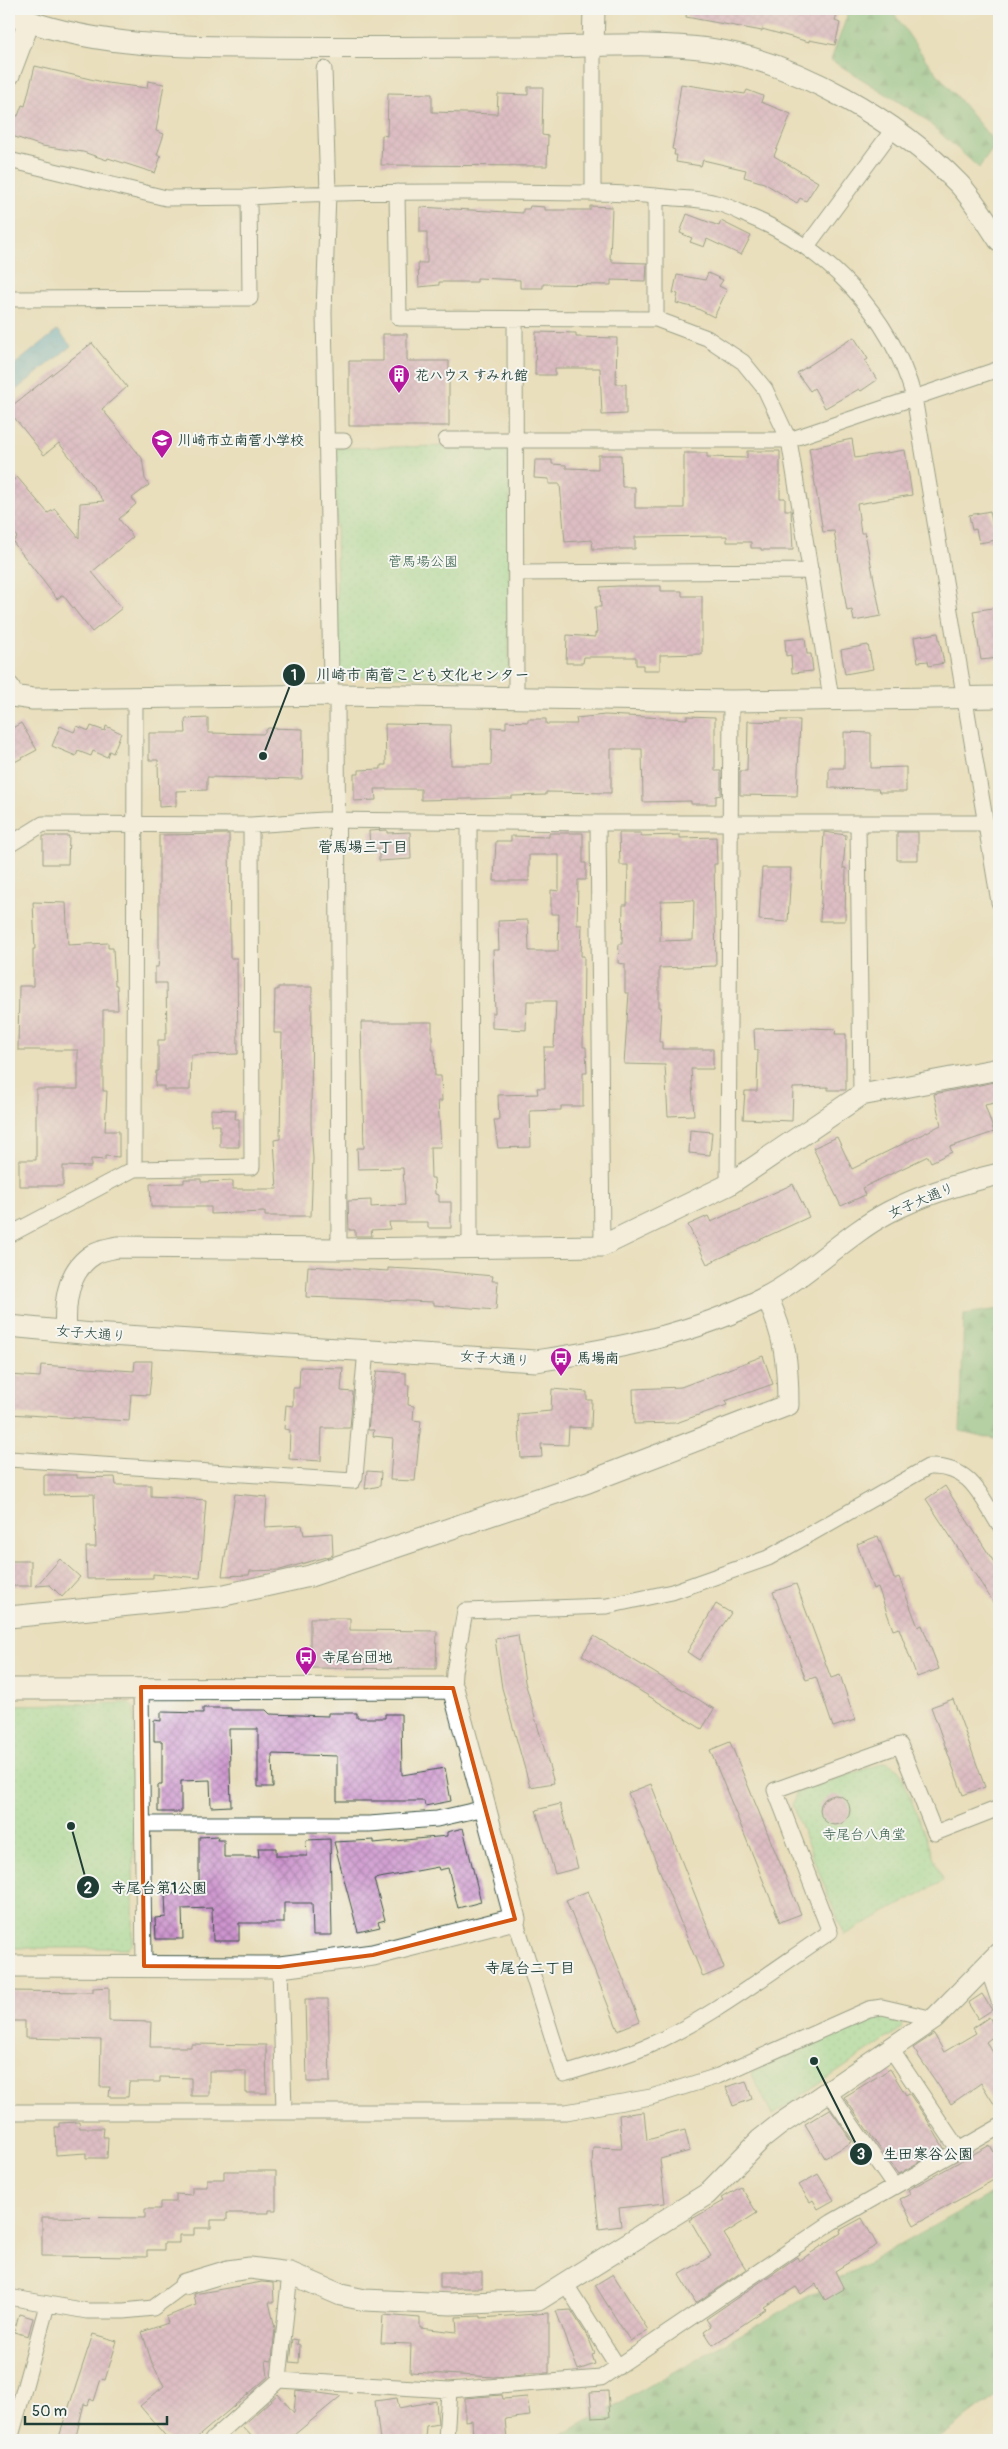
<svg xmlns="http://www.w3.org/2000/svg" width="1008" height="2449" font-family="Pangolin,'Klee One',sans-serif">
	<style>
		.forest { fill: url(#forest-firs); stroke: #4a7e5d }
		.park { fill: url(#park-dots); stroke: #588e6a }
		.water { fill: url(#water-ripples); stroke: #387381 }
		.building { fill: url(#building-cross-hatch); fill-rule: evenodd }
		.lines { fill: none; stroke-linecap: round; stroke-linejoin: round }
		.street-casing { stroke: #3d5548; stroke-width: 17 }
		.secondary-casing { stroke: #3d5548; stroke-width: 23 }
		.street { stroke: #fff; stroke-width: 15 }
		.secondary { stroke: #fff; stroke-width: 21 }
		.marked { fill: none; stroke: #d45610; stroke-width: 4; stroke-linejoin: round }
		.labels { text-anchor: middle; stroke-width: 4; stroke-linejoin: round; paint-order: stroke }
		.poi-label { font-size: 14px; font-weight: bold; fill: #1f3d34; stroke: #f6f6f2; text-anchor: start }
		.park-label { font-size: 14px; fill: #365e49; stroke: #f6f6f2 }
		.street-label { font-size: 14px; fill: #1f3d34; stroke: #f6f6f2 }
		.neighbourhood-label { font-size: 15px; font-weight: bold; fill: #1f3d34; stroke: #f6f6f2 }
		.leader { fill: none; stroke: #1f3d34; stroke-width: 2 }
		.callout-dot { fill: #1f3d34; stroke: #f6f6f2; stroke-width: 2 }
		.mark-label { font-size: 15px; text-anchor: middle; font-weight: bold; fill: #fff }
		.callout-label { font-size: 15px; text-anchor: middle; font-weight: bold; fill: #1f3d34; stroke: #f6f6f2; stroke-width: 4; stroke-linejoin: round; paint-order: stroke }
	</style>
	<defs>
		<pattern id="forest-firs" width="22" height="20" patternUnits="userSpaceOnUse" patternTransform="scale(1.25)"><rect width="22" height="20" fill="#74be86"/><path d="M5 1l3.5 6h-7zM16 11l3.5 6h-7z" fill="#5f9c6e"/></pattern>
		<pattern id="park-dots" width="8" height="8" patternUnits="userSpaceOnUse" patternTransform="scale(1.25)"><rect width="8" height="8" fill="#91e09f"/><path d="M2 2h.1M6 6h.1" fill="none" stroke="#7dc18a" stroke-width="1.8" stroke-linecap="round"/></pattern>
		<pattern id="water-ripples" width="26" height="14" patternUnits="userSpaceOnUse" patternTransform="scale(1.25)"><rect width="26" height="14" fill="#51a9ce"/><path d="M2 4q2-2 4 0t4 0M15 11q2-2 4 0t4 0" fill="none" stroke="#438ba8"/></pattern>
		<pattern id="building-cross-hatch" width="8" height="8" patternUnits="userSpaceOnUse" patternTransform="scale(1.25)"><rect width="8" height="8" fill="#cd94ce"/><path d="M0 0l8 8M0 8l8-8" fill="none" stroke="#a67aa8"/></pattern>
	</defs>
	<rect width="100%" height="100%" fill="#f6f6f2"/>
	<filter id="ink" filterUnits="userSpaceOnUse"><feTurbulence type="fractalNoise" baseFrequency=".02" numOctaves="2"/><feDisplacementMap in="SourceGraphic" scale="10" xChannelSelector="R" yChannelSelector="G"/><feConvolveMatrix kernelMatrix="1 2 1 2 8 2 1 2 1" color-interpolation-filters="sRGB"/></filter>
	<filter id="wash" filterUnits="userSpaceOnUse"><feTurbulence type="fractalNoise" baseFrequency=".0096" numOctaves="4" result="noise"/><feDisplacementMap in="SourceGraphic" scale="20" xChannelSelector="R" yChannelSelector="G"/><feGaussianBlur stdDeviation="1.12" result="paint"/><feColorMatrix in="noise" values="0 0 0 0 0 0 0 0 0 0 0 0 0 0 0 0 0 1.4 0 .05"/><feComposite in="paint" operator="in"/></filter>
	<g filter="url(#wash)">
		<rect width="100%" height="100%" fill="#e9dfbc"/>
		<!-- forest -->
		<path class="forest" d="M845,9H891L926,60L996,144L979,168L920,115L831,60L847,16Z
			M999,1309V1440L960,1431L964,1314Z
			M999,2189V2394L937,2440H553Z"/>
		<!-- park -->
		<path class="park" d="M501,445L510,451L509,671L503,678L337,676L336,448Z
			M129,1703L134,1708L133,1944L129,1948H9V1705Z
			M886,1762L899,1769L943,1881L844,1935L792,1805L797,1792Z
			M884,2016L899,2017L902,2028L772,2116L751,2072L867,2018Z"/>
		<!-- water -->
		<path class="water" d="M58,330L71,346L15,391L9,383V369Z"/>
		<g id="blocks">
			<!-- building -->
			<path class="building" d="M687,9H818L837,13L835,21L840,23L835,45L809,40V42L762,29V31L686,17Z
				M35,66L107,83L147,88L148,81L164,84L156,131L164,134L157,155L161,156L155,173L108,158L107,160L83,152L42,146L9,135L15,115L18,116L22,105L25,106Z
				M681,84L745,94L747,90L763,96L761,102L791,114L774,156L818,182L806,201L800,198L797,203L764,183L744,177L746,170L703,160L701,166L676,162L677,155H674L675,150L672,149L679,112H677Z
				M528,87H543L542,135L548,136L547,166L381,165L382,135L387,136L388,93L432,94V112L497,114L498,94L528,95Z
				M530,206L545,207V210H590V206L612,207L610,259H612V262L647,263L646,281L611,280V285L543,284V288H520V280L477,278V282H439V285L419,287L418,263H427V232H420V207L523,213V209H529Z
				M687,214L719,226L721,221L751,236L741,255L707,239L704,247L690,242L692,238L680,233Z
				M708,273L723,280L719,286L727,290L714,317L696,308L676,303L678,294L673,293L677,275L705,280Z
				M536,332L576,333V337L617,338L616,384H626V414L602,415L600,368H555V375H535Z
				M383,334H407V361H449V426H349V361H383Z
				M854,337L868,359L865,361L877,380L861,391L859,389L825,408L814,388L810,391L797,373Z
				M92,343L127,387L102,409L142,458L145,479L149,485L132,498L136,504L119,519L133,537L92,572L122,608L92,632L63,595L57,599L13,542L17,537L9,526V484L17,477L48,513L55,509L79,538L80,503L104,501L59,443L44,455L9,411V408Z
				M852,439L855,458L905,450L912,495L857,504L861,533H865L881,616L854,621L852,610L847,611L834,531L823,532L809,448Z
				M747,451H780V498H785V510H791L793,550H761V548H751V542H727V536L635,537V549H593L592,540L565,542L560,484H549V479L534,478L535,460H552V464L566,465V468L598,469V455H621L622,487H635V508H684V453H707V457L747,458Z
				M990,511L996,540L979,543L976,529L972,530L969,515Z
				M619,586H661V591H682V596H702V654L660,655V670H643V665H636V657H584L583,663H566L567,635L595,637V633H597L595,607H601L600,587Z
				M999,607V658L981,660L973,611Z
				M938,633L944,663L929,666L928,661L918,662L914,637Z
				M805,638L807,654H811L813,671L792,673L791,655L786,656L785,640Z
				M868,645L873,669L845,674L841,650Z
				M605,715L687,719V716L715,717V771H721V795L716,796V804H691V801L643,802L642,749H611V793L546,792V795L512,796V798L421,800V789H375L376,800L354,801V774H359V770L381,769V765H386L385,724L450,725L451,765H491L492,727L506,728V721L528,722V719H546V724H577L576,718Z
				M208,718V733L263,734L268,728L303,729L302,779L207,777V790L176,791V806L159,807L158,760H149V733H186L185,719Z
				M781,720H800L797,796L740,795V771H747L748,721L781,722Z
				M21,723L37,750L9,765V730Z
				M60,726L74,732L77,726L89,731L91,726L105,731L106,726L121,733L113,753L109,751L107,757L93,751L91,756L78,751L76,756L52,746Z
				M844,732L871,733V768L906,767V792H879L878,789L829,788V768H844Z
				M387,830V833L410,832L411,859L379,861V848L370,849L369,831Z
				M824,832L846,835L843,868H846L845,921H820Z
				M897,832H918V860H897Z
				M549,833H583V863H586V880H578L577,925H582L581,956H584L583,1047H586L587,1073H583V1106H561V1110L530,1111L531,1147L498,1148L494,1120H499L498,1095L538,1094L537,1088H545L544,1047H554L556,1001H527L526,1030L492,1028V1013H495L493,950H499L498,921L528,920L529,951H558L559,914H551V890L559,891V855H529V881H494L496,841H511V836L549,837Z
				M619,833H641V836L680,835V838L716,837L717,864H714L716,966L659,968V1007H661L659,1042H662V1049H713V1069H691L694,1115L668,1116L665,1065L624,1064L629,993H625V964L618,963L619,944H622L623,905H627L628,865H620ZM694,900L693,940L660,941L661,901Z
				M229,834L230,958H237L238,1054L191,1055L190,1090H164V1086H155L156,1071H158V1040H165V1033H167L166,983H155V967H158L159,959V835Z
				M43,836H69L68,864H43Z
				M762,868H791L788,922L759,920Z
				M33,902L66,903L68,945L108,943V948H113L115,985H117L118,1010H103V1091H107L105,1131H119V1157L105,1156V1160L91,1159V1167L63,1166V1186H19V1160H36V1089H78V1050H18L19,986H33V949H35Z
				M278,987H312L311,1125L313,1159L311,1216H265V1212L211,1214V1207H151L150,1184L184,1183V1179H201V1182L233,1181V1189H277L274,1140L280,1139L281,1077L282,1033H274L275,990H278Z
				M361,1022H432V1050H434L435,1076H441L442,1101H438L441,1147H430L431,1178H434L435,1194L439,1195V1202H451V1228H428V1222H389L390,1229L371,1230L372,1236H355V1230H349L348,1201L371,1200V1207L405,1205L403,1168L358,1169L357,1148H364Z
				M810,1028L836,1029L835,1034H846V1090H828V1087L793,1088L792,1121L743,1119L745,1091H757L758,1050H755L754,1029Z
				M995,1082L997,1087H999V1102L985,1105L994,1132L950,1147L952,1152L931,1162L928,1156L862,1188L865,1195L841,1206L813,1148L837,1137L852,1169L941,1125L934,1094Z
				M211,1109L236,1110L235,1119H239V1147H220V1125H211Z
				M690,1130L712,1132L710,1155L689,1153Z
				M793,1184L809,1217L707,1264L688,1225L708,1216L711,1222Z
				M308,1266L388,1271V1268L428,1270L493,1276L492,1281H498L496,1310L434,1305V1302L306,1297Z
				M763,1356L773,1384L725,1401L727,1405L676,1423L634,1424L633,1389L681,1387Z
				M135,1361H152L151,1378L149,1395L131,1394L129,1421L9,1414V1375L40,1377L41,1365L134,1371Z
				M300,1367L343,1368L341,1391L353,1392L350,1428H322L321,1461L289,1459L290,1430L284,1429L286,1405L293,1406V1388H299Z
				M377,1371L406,1373V1385H409L408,1405L414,1406L413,1420L421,1421L415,1481L390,1480L393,1438L373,1436L374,1430H368L372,1393Z
				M552,1389L587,1392V1400H592L591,1428L569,1427L568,1445L541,1444L542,1457L521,1458L518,1414L551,1411Z
				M367,1471L381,1472L380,1486L365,1489Z
				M44,1475H77V1478L115,1477L116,1485H151V1496L206,1500L200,1578L153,1574V1578L87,1579L86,1547H96L94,1494L44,1495Z
				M945,1486L999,1570V1611L926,1499Z
				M235,1494L267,1497L265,1527L302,1525L304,1535L332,1533L333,1555L280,1570L250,1571L249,1575L222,1576Z
				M878,1536L894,1579L899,1577L918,1627L922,1625L939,1669L917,1677L899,1628L893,1630L878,1587L873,1589L857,1544Z
				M60,1559L80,1577L62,1597L50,1585L36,1586Z
				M9,1561H31V1586H9Z
				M796,1584L831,1678L840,1675L855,1720L833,1727L816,1677L806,1680L773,1592Z
				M716,1604L731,1613L699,1660L687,1652Z
				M310,1618H350V1630L437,1631L436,1669L310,1668Z
				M518,1635L525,1682L554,1783L530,1787L502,1688L495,1639Z
				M594,1636L714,1709L702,1729L582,1655Z
				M953,1699L985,1787L963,1795L931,1707Z
				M203,1708H231V1710H266L270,1714L328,1716V1713H357V1718H385V1714H401L402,1775L445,1768L451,1801L425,1806L424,1801H337V1756L272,1754L273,1787H258V1729H229L231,1806L211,1807L210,1780L181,1781V1812H158V1785H162V1741H154V1720L161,1721V1712L203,1713Z
				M730,1742L801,1914L780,1922L710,1750Z
				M651,1784L724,1968L703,1977L628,1793Z
				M820 1810a15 15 0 1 1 30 0a15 15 0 1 1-30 0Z
				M560,1804L578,1868L555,1874L536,1810Z
				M463,1828L481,1902L458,1908L448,1868L439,1870L438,1867L374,1879L385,1920L378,1922L380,1927L358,1932L334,1842L374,1840V1843L447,1836V1832Z
				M218,1836L217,1840H224V1857H259L258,1848H276V1856H307L306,1840L330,1839L332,1935H313L312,1903H284V1923H239V1941H213L212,1908L182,1909L183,1939H156L155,1918L166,1917L165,1894L199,1893V1837Z
				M588,1891L640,2021L618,2030L566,1900Z
				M109,1987V2021L151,2022L150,2047H191V2044L266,2045L267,2093H246V2071H209V2096H191V2078L160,2077V2082H129L128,2097H109L110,2087H100L101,2040L25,2038V2021H9V1991L93,1992V1988Z
				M982,1994L992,2010L978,2019L968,2003Z
				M305,1999H328L330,2082H307Z
				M989,2017L999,2032L986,2042L999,2061V2112L981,2083L951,2104L913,2048L934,2034L944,2052L976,2033L973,2028Z
				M890,2069L906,2095L909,2093L926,2118L944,2148L898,2174L844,2097Z
				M746,2081L752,2099L733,2106L726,2087Z
				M830,2109L852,2142L825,2158L805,2124Z
				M644,2112L647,2140L685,2130L690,2151L660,2159L665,2203L619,2208L621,2226L599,2229L592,2163L593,2147L622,2148L619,2115Z
				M79,2122L80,2128H104L103,2137H108L107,2158H86V2153L56,2155L55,2127H59V2123Z
				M990,2145L999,2161V2177L914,2225L900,2199L911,2194L908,2190Z
				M224,2171H276V2210H269V2213H227V2220H211V2228H194V2235H179V2243H164V2250H147V2257L42,2256V2217L145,2218V2209H160V2202H176V2194L192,2195V2187H207V2179H224Z
				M818,2174L834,2200L818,2209L813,2200L810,2202L799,2185Z
				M741,2187L757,2213L724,2234L746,2269L696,2303L679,2275L711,2256L690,2220L724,2201L722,2198Z
				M862,2218L877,2245L835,2271L844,2289L825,2300L816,2284L801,2294L796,2287L764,2307L766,2309L713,2345L704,2331L711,2326L706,2319L797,2257L799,2261L841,2233L840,2230Z
				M440,2272H482V2288H440Z
				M613,2274L648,2330L630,2341L595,2285Z
				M262,2282L273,2283L274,2302H269L275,2328L272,2361L266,2360L268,2377L194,2440H169L140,2406L164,2386L152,2363L142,2332L168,2323L166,2317L196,2305L194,2294Z
				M571,2310L589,2339L595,2354L592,2355L595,2364L578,2370L556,2311Z
				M549,2313V2373H524L525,2375L494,2377L410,2372L411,2344L381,2343L383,2315L420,2318V2328L457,2332L456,2317L481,2316V2318Z
				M19,2314L33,2318L28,2336L14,2332Z
				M93,2334L117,2341L105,2380L101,2379L94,2401L90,2399L88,2405L84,2404L75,2440H58Z
				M293,2339L298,2340L297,2344L300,2345L299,2363L290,2362Z
				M296,2390L341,2396L288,2440H255L242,2426L278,2394L294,2413Z
				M608,2391L610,2417L592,2418L590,2392Z
				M502,2395L503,2399L527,2397L530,2416L505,2419L507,2440H473L472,2420L465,2421V2398Z
				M397,2398L399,2408L436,2401L438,2424L426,2426L425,2440H380L375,2401Z"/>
		</g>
	</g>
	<g filter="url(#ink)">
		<use href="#blocks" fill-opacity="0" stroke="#3d5548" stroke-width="1"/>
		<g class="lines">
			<!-- street casing -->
			<g class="street-casing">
				<path id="street" d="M324,69L328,192L324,313L331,680
					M9,160L166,198L249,197L250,298L9,299
					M397,192L399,318L656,319L707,338L743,362L765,389L789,440L831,698
					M593,193V47
					M656,196V319
					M249,197C333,191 416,192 500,192C558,193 617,191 675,198C688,199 703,199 716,203C727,205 738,211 748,216C827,248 890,314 914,397L999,902
					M807,246L894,128
					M515,319L516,698
					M446,440H789L999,369
					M328,441H344
					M517,573L811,571
					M337,695L339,1249
					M469,822L470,1247
					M598,823L602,1246
					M858,823L861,1095
					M9,845L43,824L251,825L323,820L598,823H986
					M134,1169L135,699
					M728,1185L731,701
					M9,1235L134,1169L252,1167L251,825
					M9,1459L353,1481L355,1477L366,1349
					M141,1687L144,1966
					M453,1688L454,1672L465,1611L607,1606L672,1592L768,1558L928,1467C970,1465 979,1493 999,1525
					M143,1824H369L437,1819L485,1808
					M515,1919L564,2074C590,2066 618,2058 643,2048C706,2022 773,1970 830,1932L775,1790L900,1745L935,1833L999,1808
					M987,1966L999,2001
					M280,1967L284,2111
					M891,2049L958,2149
					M829,2092L894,2186
					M9,2112H566L651,2097L718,2076L869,2009L882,2007L934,2019
					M565,2283L618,2367
					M9,2297L87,2311H124L153,2308L185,2284
					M279,2380L449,2390L601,2378L832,2222L999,2127
					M10,2440L47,2305
					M212,2440L279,2380L290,2273
					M446,2440L449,2390"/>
			</g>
			<!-- secondary casing -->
			<g class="secondary-casing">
				<path id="secondary" d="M9,14C86,45 168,47 250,47C345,48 439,47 533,47C592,47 651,41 709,49C796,61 898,121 959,184C974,200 987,222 999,240
					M593,47L594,9
					M9,75L29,22
					M9,687L12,696L33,699L337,695L731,701L999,697
					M9,1326L92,1334L536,1361C615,1349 693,1335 764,1298C808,1276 845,1235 889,1212C924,1194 961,1183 999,1174
					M66,1331C64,1303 67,1270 94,1254C100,1250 110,1249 117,1247L339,1249L602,1246L728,1185L861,1095L999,1069
					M9,1617L220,1596L310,1576L588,1482L788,1405C788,1363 785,1336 767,1297
					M9,1689L453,1688L515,1919L373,1955L280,1967L9,1966
					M185,2284L228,2271L250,2268L290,2273L341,2295L365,2300L451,2304L538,2300L707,2194L760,2140L779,2125L934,2019L999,1953"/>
			</g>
			<!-- street -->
			<use href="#street" class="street"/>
			<!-- secondary -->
			<use href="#secondary" class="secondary"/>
		</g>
	</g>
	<!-- marked area -->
	<path d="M0 0H1008V2449H0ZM141,1687L453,1688L515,1919L373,1955L280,1967L144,1966Z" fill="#e9dfbc" fill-opacity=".55" fill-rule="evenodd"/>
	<path class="marked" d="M141,1687L453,1688L515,1919L373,1955L280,1967L144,1966Z"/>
	<!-- icons -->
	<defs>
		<g id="building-pin" transform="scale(1.125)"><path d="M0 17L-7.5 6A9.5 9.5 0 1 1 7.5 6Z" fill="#b5179e" stroke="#f6f6f2"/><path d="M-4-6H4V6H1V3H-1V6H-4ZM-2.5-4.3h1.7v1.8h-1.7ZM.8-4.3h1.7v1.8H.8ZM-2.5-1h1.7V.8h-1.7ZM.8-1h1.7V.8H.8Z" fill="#fff"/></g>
		<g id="school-pin" transform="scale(1.125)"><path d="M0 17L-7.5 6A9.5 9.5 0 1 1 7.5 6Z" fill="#b5179e" stroke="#f6f6f2"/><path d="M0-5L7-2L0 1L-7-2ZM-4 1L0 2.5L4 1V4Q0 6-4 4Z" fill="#fff"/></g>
		<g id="bus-pin" transform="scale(1.125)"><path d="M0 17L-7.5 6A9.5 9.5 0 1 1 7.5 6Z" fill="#b5179e" stroke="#f6f6f2"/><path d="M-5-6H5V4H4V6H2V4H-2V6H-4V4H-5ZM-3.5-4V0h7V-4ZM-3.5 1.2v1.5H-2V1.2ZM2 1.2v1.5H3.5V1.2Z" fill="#fff"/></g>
	</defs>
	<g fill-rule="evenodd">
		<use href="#building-pin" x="399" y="375"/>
		<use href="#school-pin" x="162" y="440"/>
		<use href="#bus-pin" x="561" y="1358"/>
		<use href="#bus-pin" x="306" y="1657"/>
	</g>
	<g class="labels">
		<!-- poi labels -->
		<g class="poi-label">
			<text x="415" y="380">花ハウス すみれ館</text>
			<text x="178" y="445">川崎市立南菅小学校</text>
			<text x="577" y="1363">馬場南</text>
			<text x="322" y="1662">寺尾台団地</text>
		</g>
		<!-- park labels -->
		<g class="park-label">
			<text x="423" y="566">菅馬場公園</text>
			<text x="864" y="1839">寺尾台八角堂</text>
		</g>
		<!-- street labels -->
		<g class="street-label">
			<text transform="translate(921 1200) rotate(-23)" y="5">女子大通り</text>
			<text transform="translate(91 1333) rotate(5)" y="5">女子大通り</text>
			<text transform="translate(495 1358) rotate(4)" y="5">女子大通り</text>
		</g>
		<!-- neighbourhood labels -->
		<g class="neighbourhood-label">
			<text x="363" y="852">菅馬場三丁目</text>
			<text x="530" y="1973">寺尾台二丁目</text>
		</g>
	</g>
	<!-- callouts -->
	<path class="leader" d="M263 756L294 675M71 1826L88 1887M814 2061L861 2154"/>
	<g class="callout-dot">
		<circle cx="263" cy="756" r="5"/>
		<circle cx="71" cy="1826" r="5"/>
		<circle cx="814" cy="2061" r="5"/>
		<circle cx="294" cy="675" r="12"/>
		<circle cx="88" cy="1887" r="12"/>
		<circle cx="861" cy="2154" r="12"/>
	</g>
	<g class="mark-label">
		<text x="294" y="680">1</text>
		<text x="88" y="1893">2</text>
		<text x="861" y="2159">3</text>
	</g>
	<g class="callout-label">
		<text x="423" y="680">川崎市 南菅こども文化センター</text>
		<text x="159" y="1893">寺尾台第1公園</text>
		<text x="928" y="2159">生田寒谷公園</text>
	</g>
	<!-- margin -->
	<rect width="1008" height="2449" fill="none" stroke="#f6f6f2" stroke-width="30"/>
	<!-- scale -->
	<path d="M25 2416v8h142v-8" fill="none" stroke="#1f3d34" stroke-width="2.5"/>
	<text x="32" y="2416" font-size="15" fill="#1f3d34" stroke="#f6f6f2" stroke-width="4" paint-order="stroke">50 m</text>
</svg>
